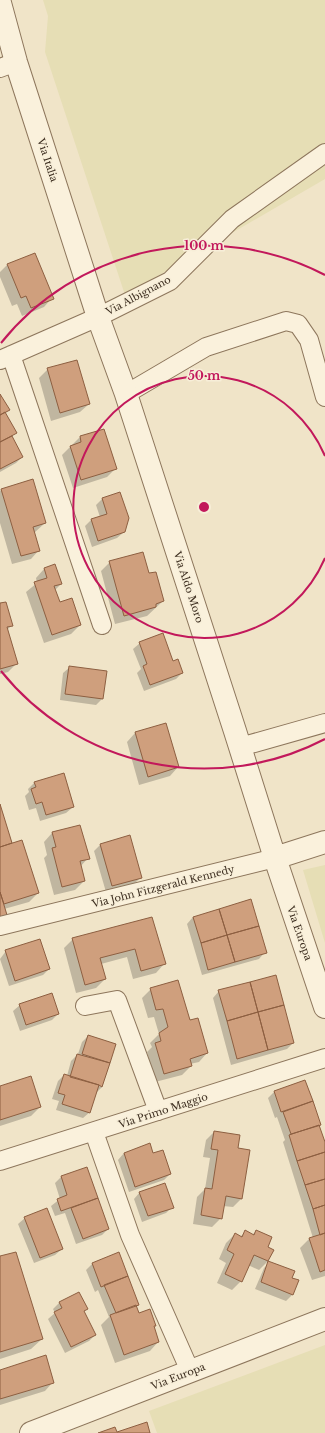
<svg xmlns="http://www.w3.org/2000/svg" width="325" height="1433" font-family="'Libre Baskerville',serif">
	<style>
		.farmland { fill: #e6deb5 }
		.shadow { fill: #0003 }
		.building { fill: #cf9f7d; stroke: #8d5f41 }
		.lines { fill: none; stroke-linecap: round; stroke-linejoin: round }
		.minor-casing { stroke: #8d765c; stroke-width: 20 }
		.tertiary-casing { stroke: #8d765c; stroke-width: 24 }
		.minor { stroke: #faf1dc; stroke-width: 18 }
		.tertiary { stroke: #faf1dc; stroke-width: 22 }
		.ring { fill: none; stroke: #c2185b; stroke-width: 2 }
		.labels { text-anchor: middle; stroke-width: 3; stroke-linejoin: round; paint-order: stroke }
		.street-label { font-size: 10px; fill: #3d2e20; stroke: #f7eed8 }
		.centre { fill: #c2185b; stroke: #f7eed8; stroke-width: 2 }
		.ring-label { font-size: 12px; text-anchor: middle; font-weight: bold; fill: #c2185b; stroke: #f7eed8; stroke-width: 3; stroke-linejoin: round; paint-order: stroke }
	</style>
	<rect width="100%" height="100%" fill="#f0e4c8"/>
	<!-- farmland -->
	<path class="farmland" d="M43,0H325V179L125,295L45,52L48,16Z
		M325,865V943L303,870Z
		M325,1345V1433H157L149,1411Z"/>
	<!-- shadow -->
	<path class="shadow" d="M7,265L52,298L44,307L22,316L17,304L12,306L0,277V272Z
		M48,369L89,404L80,412L51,421L39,378Z
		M0,396L8,410L5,414L15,433L11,437L22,457L16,463L0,472Z
		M104,430L116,468L107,477L73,488L62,455L80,437Z
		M1,490L45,523L34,533L39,550L31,559L12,564L0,523V491Z
		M102,499L124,532L117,538L92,547L85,526L91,520L100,517L96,505Z
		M110,562L148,575L163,601L147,616L115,624L101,571Z
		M44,569L61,584L55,590L59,604L80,625L71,634L44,643L26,592L37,583L36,578Z
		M0,604L11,626L7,630L17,663L8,672L0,674Z
		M140,643L182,673L176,679L144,691L137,673L141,669L133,649Z
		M70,667L102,699L96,705L60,700L63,673Z
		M135,733L178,767L170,776L139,785L127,742Z
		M63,774L73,807L66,813L40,821L36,808L29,810L25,796L29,792L28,789L34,783Z
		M0,808L11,845L38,893L29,902L4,909L0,921Z
		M80,826L88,858L80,867L84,881L75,890L54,895L44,858L47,855L44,842L52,833Z
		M100,845L140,878L134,884L106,892L94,851Z
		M193,917L265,952L259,959L202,975L187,924Z
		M152,918L164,964L156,973L133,979L127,957L101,964L105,979L96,988L76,993L64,948L73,939Z
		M6,951L49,969L43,975L9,986L0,959Z
		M151,989L189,1022L207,1053L199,1062L190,1064L191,1066L182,1075L155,1082L147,1052L152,1047L150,1043L159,1034L154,1017L148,1018L142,998Z
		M219,991L293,1043L287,1049L231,1065L213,998Z
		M20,1005L58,1014L52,1020L20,1031L13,1011Z
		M88,1036L115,1044L102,1087L96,1093L90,1112L83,1118L56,1110L59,1101L52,1099L58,1081L64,1075L67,1076L71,1061L78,1054L82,1042Z
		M305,1081L320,1125L319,1126L325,1146V1276L312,1280L300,1248L309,1239L313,1238L283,1142L285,1140L277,1117L275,1118L268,1098L274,1092Z
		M0,1087L40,1107L31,1116L0,1126Z
		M214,1132L237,1149L242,1198L233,1207L223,1206L221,1218L212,1227L193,1224L197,1197L205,1189L210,1158L203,1157L206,1140Z
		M149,1145L152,1155L170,1174L164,1180L129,1192L118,1160L124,1153Z
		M86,1168L108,1229L102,1235L76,1244L65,1213L55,1216L51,1206L60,1199L55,1183L61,1177Z
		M140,1192L172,1207L166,1213L142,1222L134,1199Z
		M25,1218L62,1249L55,1255L34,1263L18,1224Z
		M256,1231L267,1247L273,1250L268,1261L259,1270L248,1265L241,1281L232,1290L217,1283L226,1263L219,1259L226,1243L235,1234L240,1237L245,1232L252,1235Z
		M0,1257L42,1339L31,1349L0,1359Z
		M270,1262L291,1278L298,1281L292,1295L286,1301L255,1289L264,1268Z
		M93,1263L138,1305L136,1307L138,1315L153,1327L158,1342L150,1351L115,1363L101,1325L109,1317L98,1290L95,1292L86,1270Z
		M79,1293L87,1309L83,1312L95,1335L89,1341L65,1353L48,1319L55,1313L53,1309L59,1303Z
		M0,1371L53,1382L45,1391L0,1405Z"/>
	<!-- building -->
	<path class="building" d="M35,253L54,299L31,308L26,296L21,298L7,264Z
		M77,360L90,404L60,413L47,368Z
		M0,394L10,410L0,415Z
		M5,412L17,433L0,442V415Z
		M104,429L117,469L81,480L70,446L81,442L80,436Z
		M12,436L23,457L0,469V442Z
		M33,479L46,523L33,527L40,551L21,556L1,489Z
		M120,492L129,518L125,532L98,541L91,519L107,514L102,498Z
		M143,552L149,573L156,572L164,601L156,604V607L124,616L109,561Z
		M55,564L62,584L54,586L60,602L72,598L81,625L52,635L34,582L47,578L44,568Z
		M6,602L13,626L7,627L18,664L0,669V603Z
		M163,633L173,661L178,659L183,673L150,685L143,666L147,664L139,642Z
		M69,666L107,671L103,699L65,694Z
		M166,723L179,767L148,777L135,732Z
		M64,773L74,807L46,815L42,802L36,804L31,789L36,787L34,782Z
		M0,804L12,843L0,847Z
		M80,825L90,859L80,861L85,881L62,887L52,848L56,847L52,832Z
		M130,835L142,878L112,886L100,844Z
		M22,840L39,893L4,904L0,892V847Z
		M0,892L7,915L0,918Z
		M251,899L259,926L227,935L219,909Z
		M219,909L227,935L201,943L193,917Z
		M152,917L166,964L141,971L135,949L100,958L106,979L85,985L72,938Z
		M259,926L267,953L235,962L227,935Z
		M227,935L235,962L208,970L201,943Z
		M40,939L50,969L15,981L5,950Z
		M276,975L284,1005L258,1012L250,982Z
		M178,980L190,1020L198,1018L208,1053L190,1059L192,1066L164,1074L155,1043L161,1041L159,1033L168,1027L163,1009L156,1010L150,988Z
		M250,982L258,1012L227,1021L218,990Z
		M52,993L59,1014L26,1025L19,1004Z
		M284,1005L294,1043L268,1050L258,1012Z
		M258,1012L268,1050L237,1059L227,1021Z
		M88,1035L116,1044L110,1063L82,1054Z
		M77,1054L110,1063L102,1087L99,1085L70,1077Z
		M64,1074L99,1085L90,1113L62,1104L65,1095L58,1093Z
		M31,1076L41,1107L0,1120V1086Z
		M305,1080L313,1101L281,1112L274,1091Z
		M313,1101L321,1125L291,1134L283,1112Z
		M319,1125L325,1142V1152L297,1161L289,1135Z
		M214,1131L240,1135L238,1148L250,1150L242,1199L226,1196L222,1219L201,1215L205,1188L212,1189L218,1150L211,1149Z
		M150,1143L153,1153L163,1150L171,1174L135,1187L124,1153Z
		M325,1152V1179L305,1185L297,1161Z
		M87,1167L98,1198L61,1211L57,1199L67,1195L61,1176Z
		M325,1179V1205L313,1209L305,1185Z
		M165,1183L174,1208L148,1216L139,1192Z
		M98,1198L109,1229L83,1239L71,1208Z
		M325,1205V1233L320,1235L313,1209Z
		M47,1208L63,1249L40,1258L24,1217Z
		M245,1230L254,1235L256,1230L272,1237L268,1247L274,1250L268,1261L254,1255L242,1282L225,1274L234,1254L227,1250L235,1233L242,1237Z
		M325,1233V1270L320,1272L309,1238Z
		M16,1252L43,1339L0,1352V1256Z
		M119,1252L128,1276L101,1287L92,1263Z
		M268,1261L295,1271L292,1278L299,1280L293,1295L261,1282Z
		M128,1276L139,1305L116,1313L104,1285Z
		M79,1292L88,1309L84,1311L96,1335L71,1347L54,1312L62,1308L59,1302Z
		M136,1305L139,1313L150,1309L156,1326H154L159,1342L124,1355L110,1315Z
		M46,1355L54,1383L0,1399V1370Z
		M147,1422L150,1433H98L115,1427L117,1432Z"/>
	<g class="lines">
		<!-- minor casing -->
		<g class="minor-casing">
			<path id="minor" d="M0,68L16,62
				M11,355L102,625
				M0,360L98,317L170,281L232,219L325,153
				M126,394L206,347L286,321L298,324L309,340L325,397
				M240,747L325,723
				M0,926L275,858
				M85,1006L117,1000L158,1111
				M94,1132L130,1235L190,1371
				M0,1161L325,1058"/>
		</g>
		<!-- tertiary casing -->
		<g class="tertiary-casing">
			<path id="tertiary" d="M0,3L16,62L98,317L126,394L235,731L275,858L325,1007
				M275,858L325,842
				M31,1433L325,1319"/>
		</g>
		<!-- minor -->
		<use href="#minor" class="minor"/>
		<!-- tertiary -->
		<use href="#tertiary" class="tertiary"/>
	</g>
	<!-- distance rings -->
	<g class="ring">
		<path d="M325 558A131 131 0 1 1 325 456"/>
		<path d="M325 739A261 261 0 0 1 1 671M1 343A261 261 0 0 1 325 275"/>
	</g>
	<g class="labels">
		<!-- street labels -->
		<g class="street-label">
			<text transform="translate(48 160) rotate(72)" y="4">Via Italia</text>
			<text transform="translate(138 295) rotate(-28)" y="4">Via Albignano</text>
			<text transform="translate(189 587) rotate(72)" y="4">Via Aldo Moro</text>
			<text transform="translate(163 886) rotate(-14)" y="4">Via John Fitzgerald Kennedy</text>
			<text transform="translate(300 933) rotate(71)" y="4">Via Europa</text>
			<text transform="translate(163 1110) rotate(-18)" y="4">Via Primo Maggio</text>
			<text transform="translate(178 1376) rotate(-21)" y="4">Via Europa</text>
		</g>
	</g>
	<circle cx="204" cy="507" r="6" class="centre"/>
	<g class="ring-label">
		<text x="204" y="250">100 m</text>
		<text x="204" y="380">50 m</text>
	</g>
</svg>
